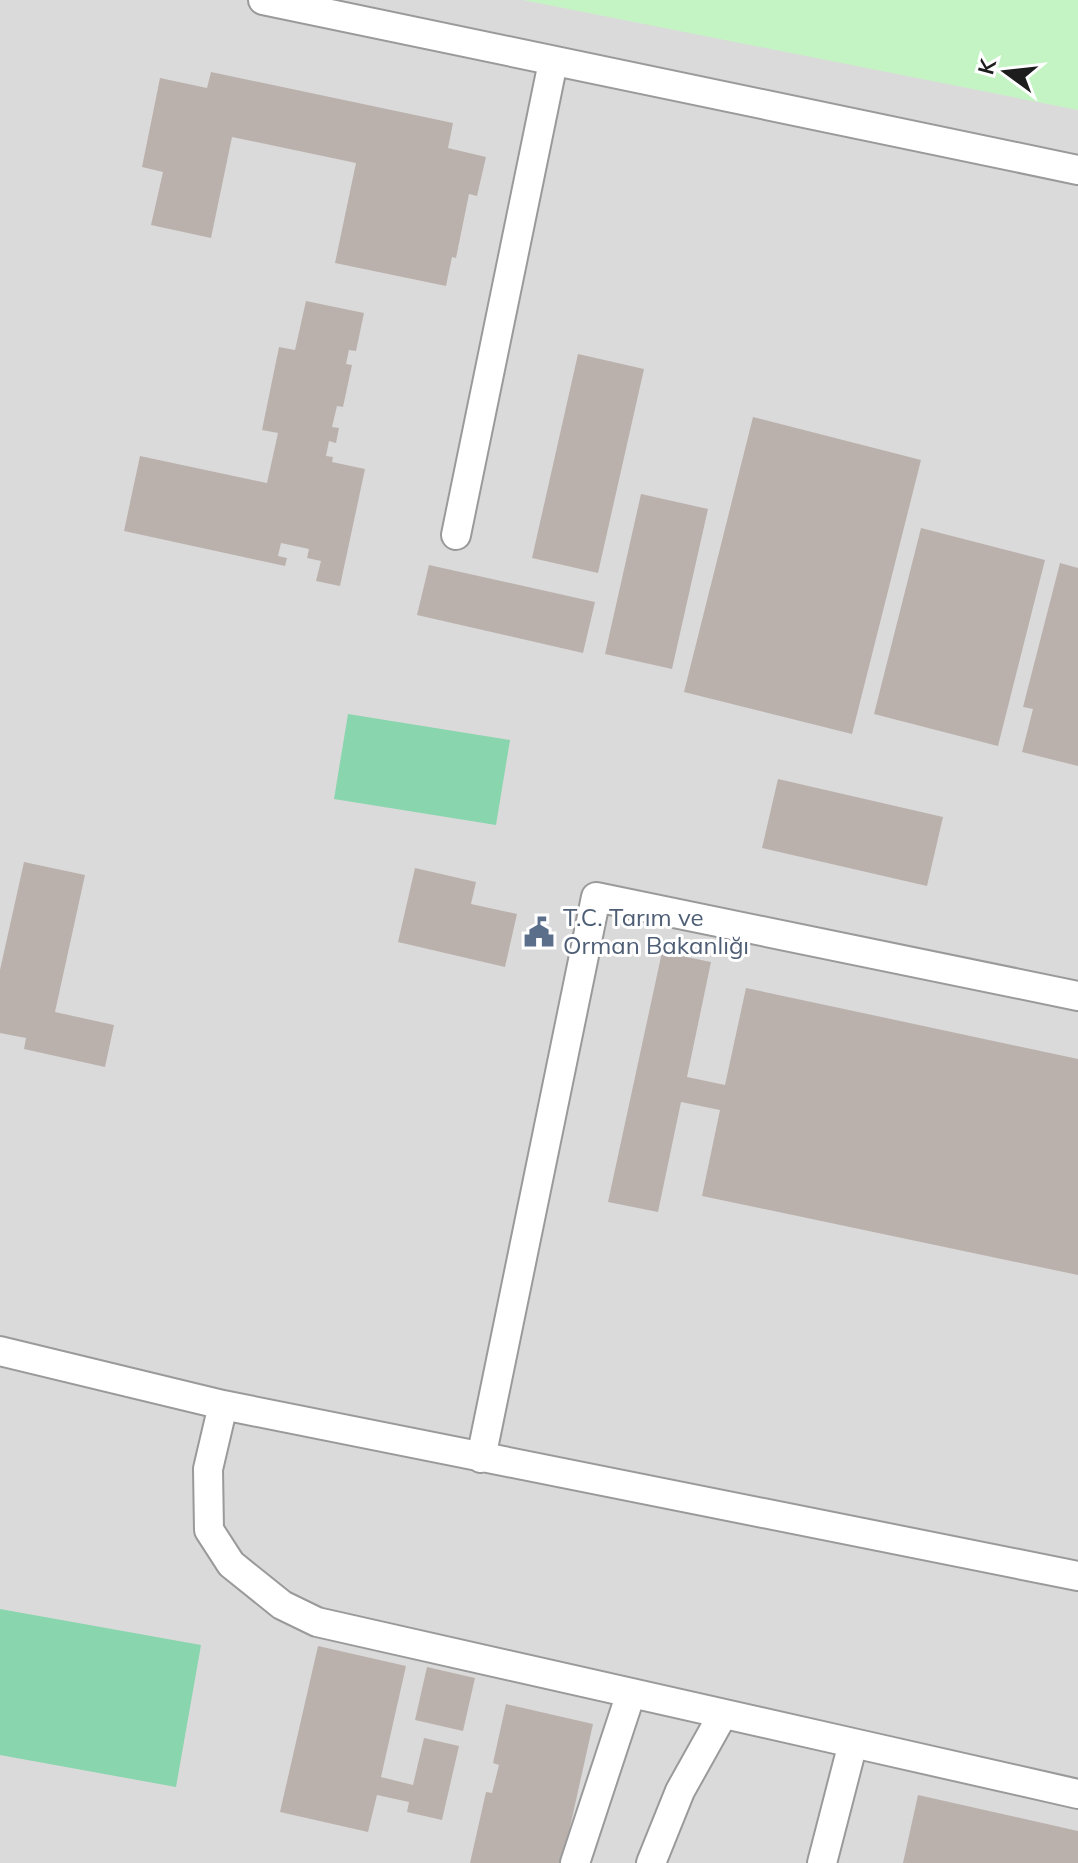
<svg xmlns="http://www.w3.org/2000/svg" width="1078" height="1863" font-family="Mulish,sans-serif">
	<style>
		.residential { fill: #dbdada }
		.park { fill: #c5f4c4 }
		.pitch { fill: #88d5ae }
		.building { fill: #bab1ad }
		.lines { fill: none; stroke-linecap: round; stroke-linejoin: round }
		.street-casing { stroke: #9a9a9a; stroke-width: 32 }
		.street { stroke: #fff; stroke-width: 28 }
		.labels { text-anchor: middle; stroke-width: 6; stroke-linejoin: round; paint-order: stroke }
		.service-label { font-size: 24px; fill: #4e5e75; stroke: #fff; text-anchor: start }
	</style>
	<rect width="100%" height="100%" fill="#ede9e3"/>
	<!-- residential -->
	<path class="residential" d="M0,0H1078V1863H0Z"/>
	<!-- park -->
	<path class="park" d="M523,0H1078V110Z"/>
	<!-- pitch -->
	<path class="pitch" d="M348,714L510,740L496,825L334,799Z
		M0,1609L201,1645L176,1787L0,1755Z"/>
	<!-- building -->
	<path class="building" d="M211,72L453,123L448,148L486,157L477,196L469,194L456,258L452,257L446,286L335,263L356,163L232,137L211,238L151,225L163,172L142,167L160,78L207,88Z
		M306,301L364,313L356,351L349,350L346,364L352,365L343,407L337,406L332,427L339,428L336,443L329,441L326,456L333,457L332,462L365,469L340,586L316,581L321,561L307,558L309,549L281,543L278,556L287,558L285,566L124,531L140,456L267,483L278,433L262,430L279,347L295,350Z
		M578,354L644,369L598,573L532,558Z
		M753,417L921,460L852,734L684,692Z
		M641,494L708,509L672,669L605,654Z
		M921,528L1045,560L998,746L874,714Z
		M1060,563L1078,568V766L1022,752L1033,709L1023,707Z
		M429,565L595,602L583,653L417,615Z
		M778,779L943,817L927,886L762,848Z
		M24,862L85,875L55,1012L114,1025L105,1067L24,1049L26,1038L0,1033V970Z
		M415,868L476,882L471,904L517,914L505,967L398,942Z
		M662,952L711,962L687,1077L725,1085L746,988L1078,1059V1275L702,1196L720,1110L681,1102L658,1212L608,1202Z
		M318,1646L406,1666L381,1777L413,1785L424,1738L459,1746L442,1820L407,1812L409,1802L377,1795L368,1832L280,1812Z
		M427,1667L475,1678L463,1731L415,1720Z
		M506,1704L593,1724L562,1863H470L486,1792L492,1793L499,1765L493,1763Z
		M918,1795L1078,1831V1863H903Z"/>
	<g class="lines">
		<!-- street casing -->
		<g class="street-casing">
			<path id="street" d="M263,0L1078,170
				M456,535L553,62
				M0,1351L223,1405L1078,1576
				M223,1405L208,1469L209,1530L231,1564L282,1605L317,1622L853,1743L822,1863
				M481,1458L596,897L1078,996
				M853,1743L1078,1794
				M575,1863L631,1693
				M651,1863L680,1791L723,1714"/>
		</g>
		<!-- street -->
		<use href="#street" class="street"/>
	</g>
	<!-- icons -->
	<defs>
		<g id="civic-bare" transform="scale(2.4)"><path d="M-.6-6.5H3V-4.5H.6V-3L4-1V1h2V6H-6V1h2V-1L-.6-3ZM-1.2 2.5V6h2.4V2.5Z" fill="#5c6f8a" stroke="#fff" stroke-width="2.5" paint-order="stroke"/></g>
	</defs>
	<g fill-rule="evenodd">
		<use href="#civic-bare" x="539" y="932"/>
	</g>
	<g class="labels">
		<!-- service labels -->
		<g class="service-label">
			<text x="563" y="926">T.C. Tarım ve<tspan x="563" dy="28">Orman Bakanlığı</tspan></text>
		</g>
	</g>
	<!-- north arrow -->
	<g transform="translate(1006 72) rotate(285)" stroke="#ffffff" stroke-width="6" paint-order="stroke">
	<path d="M0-6L14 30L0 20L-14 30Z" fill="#1d1d1d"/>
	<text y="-12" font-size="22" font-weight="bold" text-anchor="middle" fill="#1d1d1d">K</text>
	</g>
</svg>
